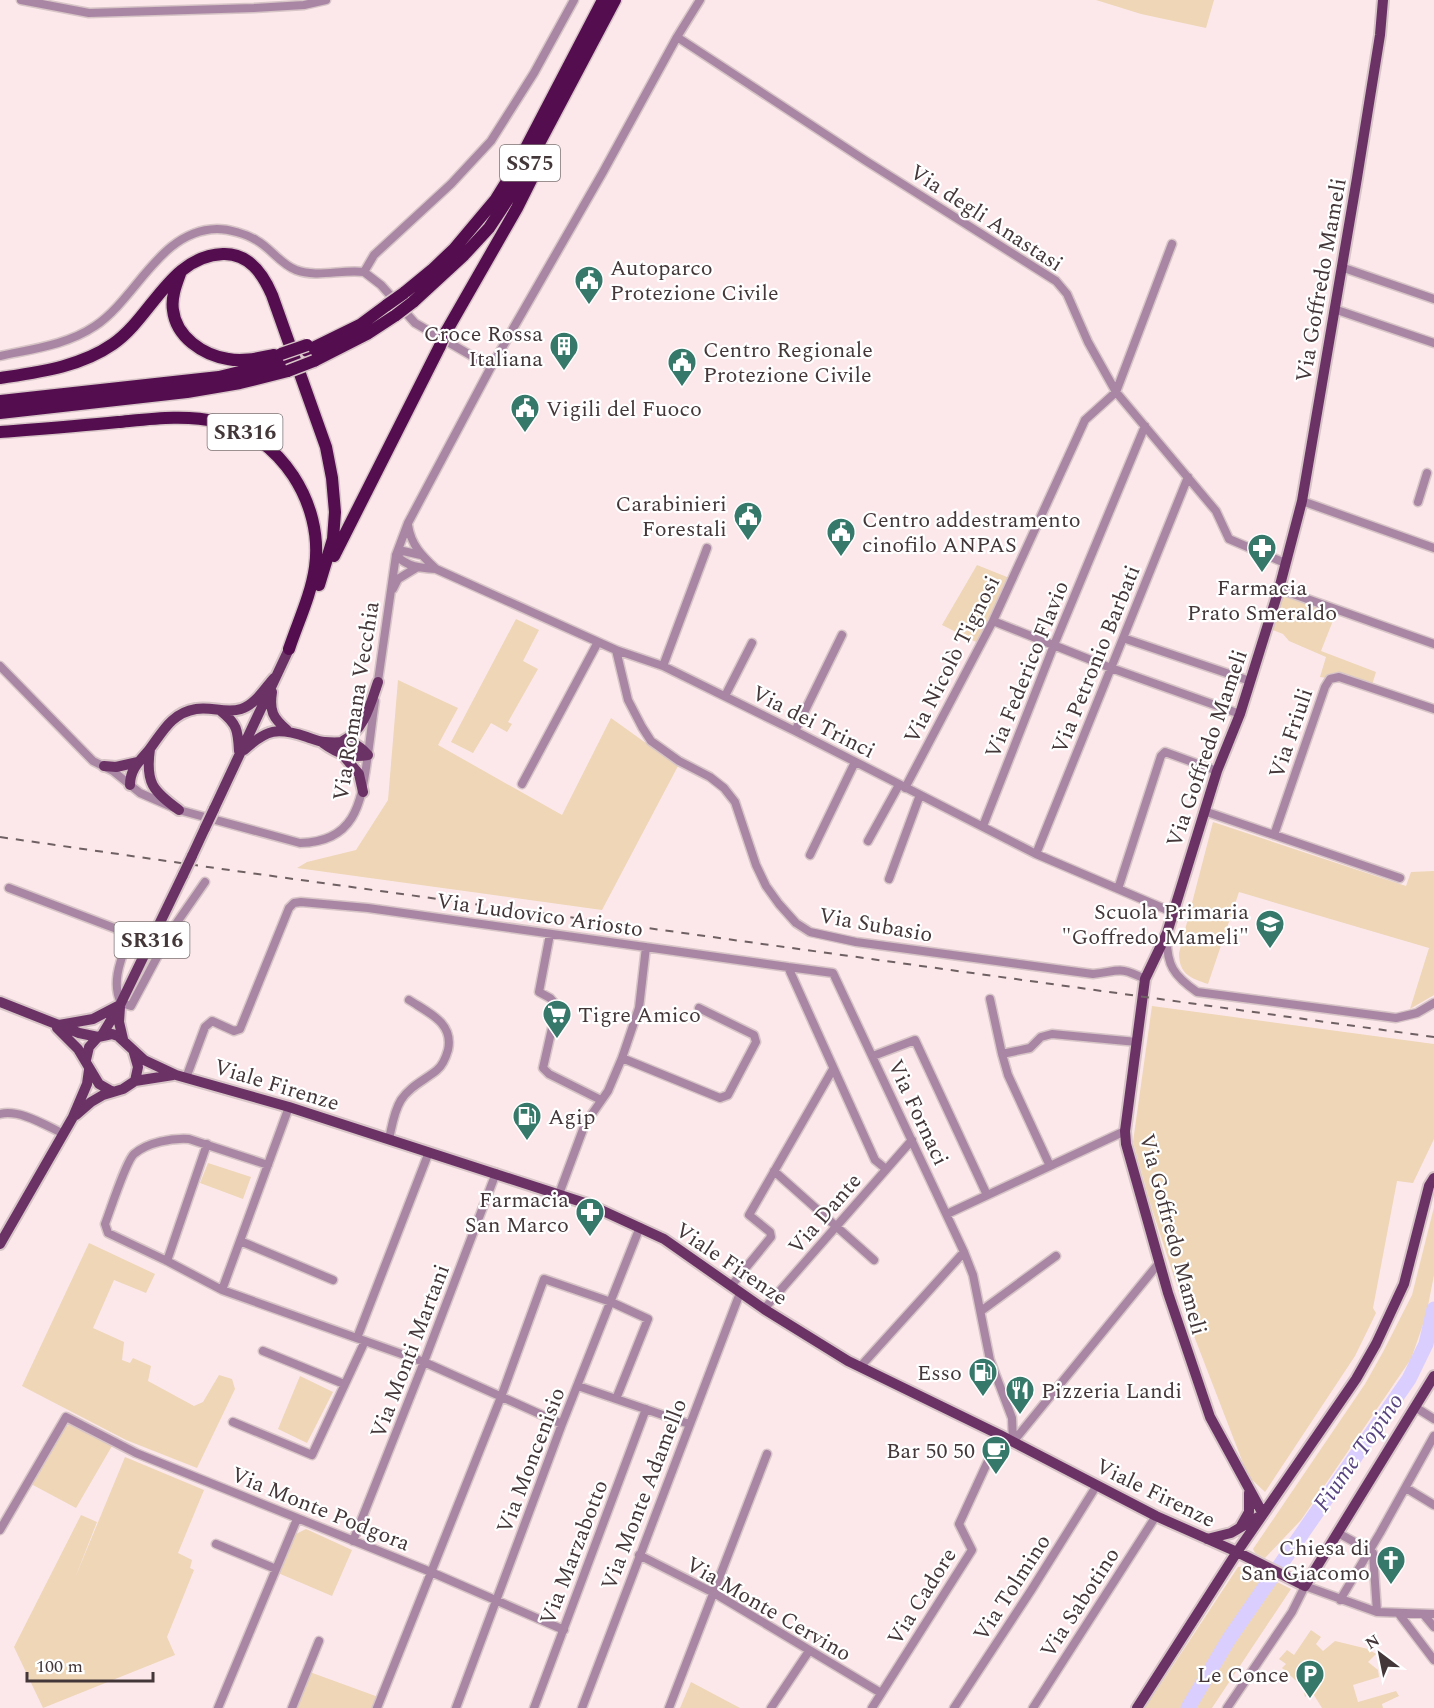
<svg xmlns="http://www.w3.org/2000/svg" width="1434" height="1708" font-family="Spectral,serif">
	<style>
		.green { fill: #eed6b7 }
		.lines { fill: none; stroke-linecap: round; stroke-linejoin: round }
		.river { stroke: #dacefe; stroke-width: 15 }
		.minor-casing { stroke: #d7c5c7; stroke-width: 11 }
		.major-casing { stroke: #d7c5c7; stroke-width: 14 }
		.highway-casing { stroke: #d7c5c7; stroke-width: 15 }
		.minor { stroke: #a987a4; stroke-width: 8 }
		.major { stroke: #6b3266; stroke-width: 10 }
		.highway { stroke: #540e4f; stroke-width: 12 }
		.rail { stroke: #6f6163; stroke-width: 2; stroke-dasharray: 8 8; stroke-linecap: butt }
		.major-bridge-casing { stroke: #d7c5c7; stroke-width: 14; stroke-linecap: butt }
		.highway-bridge-casing { stroke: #d7c5c7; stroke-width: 15; stroke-linecap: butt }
		.major-bridge { stroke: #6b3266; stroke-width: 10 }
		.highway-bridge { stroke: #540e4f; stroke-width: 12 }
		.labels { text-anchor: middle; stroke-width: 4.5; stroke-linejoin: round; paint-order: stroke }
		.shield { fill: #fff; stroke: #7c7374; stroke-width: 1.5 }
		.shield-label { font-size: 21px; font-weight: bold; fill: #443739 }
		.street-label { font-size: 22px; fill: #443739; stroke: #fff }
		.poi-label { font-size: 22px; fill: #443739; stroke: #fff; text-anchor: end }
		.water-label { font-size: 24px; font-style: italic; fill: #594681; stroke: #fff }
	</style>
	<rect width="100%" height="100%" fill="#fce8eb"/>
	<!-- green -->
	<path class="green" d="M1096,0H1214L1206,28L1141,14Z
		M977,565L1012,579L980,644L942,625Z
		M1281,593L1336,613L1321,651L1376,672L1372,685L1320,677L1326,657L1289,641L1283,634L1270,629Z
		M516,619L539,630L523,661L538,669L508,722L512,724L507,732L491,723L473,753L451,742Z
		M398,680L458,708L438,745L562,815L611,718L678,766L602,910L297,868L307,862L356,850L388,800Z
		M1213,822L1406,886L1411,872L1434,871V995L1410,1009L1429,948L1239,892L1208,984C1190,978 1179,974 1179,953Z
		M1152,1006L1434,1044V1139L1413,1183L1397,1181L1373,1308L1376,1313L1355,1356L1265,1492L1248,1476L1189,1323L1151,1206L1133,1142Z
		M208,1163L251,1177L243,1199L200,1183Z
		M1434,1207V1275L1426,1316L1411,1359L1301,1520L1265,1558L1255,1553L1253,1549L1365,1384L1383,1352L1412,1295Z
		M89,1243L155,1274L146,1293L114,1280L93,1328L124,1342L122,1360L130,1363L133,1358L151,1366L148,1381L194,1406L203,1402L219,1375L232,1379L235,1389L197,1468L126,1440L22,1386Z
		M300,1376L333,1392L307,1443L278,1429Z
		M71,1424L112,1446L76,1508L31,1484L62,1428Z
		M125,1457L204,1490L178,1553L192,1560L190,1568L194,1570L167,1637L175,1655L43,1708L14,1647L81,1515L97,1522L75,1578Z
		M306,1529L352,1550L332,1596L278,1573L294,1535Z
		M1245,1566L1291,1589L1212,1708H1145L1238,1567Z
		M1311,1630L1321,1637L1316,1644L1323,1651L1335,1641L1368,1649L1376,1654L1368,1662L1378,1670L1379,1677L1353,1685L1358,1702L1396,1691L1399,1696L1382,1704L1383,1708H1322L1312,1692L1305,1697L1303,1687L1282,1668L1286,1664L1279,1659L1287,1650L1294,1655Z
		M307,1671L381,1698L377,1708H292Z
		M691,1682L740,1708H680Z"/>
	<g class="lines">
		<!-- river -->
		<path class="river" d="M1188,1708L1229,1639L1409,1379L1426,1344L1434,1309"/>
		<!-- minor casing -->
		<g class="minor-casing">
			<path id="minor" d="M21,0L89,13L254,8L304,5L326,0
				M677,37L866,161L1056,281L1067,294L1088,342L1116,392L1216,511L1229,539L1285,563
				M1341,267L1434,299
				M364,272L374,255L451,184L491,141L534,73L574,0
				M364,272L381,285L415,323L491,367
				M1334,309L1434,343
				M0,356C32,349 67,345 95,326C137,298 160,230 217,229C229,229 246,234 256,240C271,248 280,264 296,270C317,278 343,269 364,272
				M1302,501L1434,548
				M1418,502L1427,473
				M408,525C411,545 422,556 436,569L616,650L663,666L795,731L1036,854L1172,912
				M396,555C407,567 420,568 436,569
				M396,555L403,551L421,555
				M393,589L398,579L416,568
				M1279,589L1434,644
				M993,621L1111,668L1240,714
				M1123,638L1250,681
				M616,650L628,700L642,727L651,741L679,761L710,777L724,788L735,802L756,865L766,886L779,904L796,923L810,932L856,942L1093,974C1120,971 1119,966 1145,979
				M0,666L93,761L113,771L140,793L179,810L300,843C354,842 361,805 367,761C370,741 372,721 375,701
				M663,666L707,548
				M377,688L396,555L408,523L491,367L603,172L677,37L700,0
				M725,696L752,643
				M795,731L842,635
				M522,784L598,642
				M905,788L993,621L1085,420L1116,392L1172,244
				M1204,811L1400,878
				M983,826L1054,645L1145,426
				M1274,835L1325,687L1330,679L1339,677L1434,709
				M868,841L899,785
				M1036,854L1188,477
				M810,855L855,762
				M889,879L920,795
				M9,888L130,934C123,955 110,981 121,1003L131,1006L171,931L205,882
				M1118,889L1161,756L1165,752L1217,771
				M550,934L539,992L550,998L557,1006L543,1068L549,1074L601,1100
				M1167,936C1166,965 1174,976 1197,992L1396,1018L1417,1013L1434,1003
				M788,967L833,973L964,1252L973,1275L990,1360L1012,1418L1013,1442
				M990,999L1002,1054L1008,1075L1050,1166
				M1002,1054L1030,1048L1041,1037L1052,1034L1137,1042
				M873,1056L915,1040L987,1195
				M622,1058L720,1098L728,1095L756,1042L754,1035L699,1008
				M186,1078L205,1027L212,1021L234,1031L240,1029L289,908L294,903L301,902L368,908L788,967L875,1160L886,1169
				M0,1114C19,1109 45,1125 62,1133
				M389,1139C392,1126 394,1111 401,1100C410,1086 425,1080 437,1070C442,1066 446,1057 448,1050C454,1023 429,1013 409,1000
				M268,1165L189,1139C172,1138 148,1142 134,1154C126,1161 110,1211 105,1224L108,1233L167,1261L222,1290L424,1362L562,1424
				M774,1171L874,1260
				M559,1194L585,1124L608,1091L622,1058L639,1008L646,947
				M947,1214L1125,1131
				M240,1241L333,1280
				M167,1261L207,1144
				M731,1286L771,1237L770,1232L749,1215L833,1069
				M222,1290L289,1107
				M764,1309L912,1140
				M981,1311L1056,1256
				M357,1338L429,1152
				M263,1351L344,1384
				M860,1367L964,1252
				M578,1386L689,1424
				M1415,1407L1434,1419
				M233,1422L312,1455L365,1341
				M1013,1442L1159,1263
				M1406,1488L1434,1505
				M0,1530L66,1417L136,1453L431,1572L564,1630
				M1338,1533L1369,1550
				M353,1541L424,1362L496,1173
				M216,1544L276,1569
				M1369,1550L1373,1553L1377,1612
				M639,1555L714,1593L881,1693
				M1340,1600L1380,1533L1434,1436
				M1399,1614L1434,1660
				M1423,1614L1434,1627
				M218,1708L297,1519
				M292,1708L319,1641
				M377,1708L501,1397L544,1279L611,1302L648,1319L616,1399
				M456,1708L562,1424L640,1227
				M534,1708L646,1409
				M582,1708L740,1293
				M669,1708L767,1454
				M771,1708L809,1651
				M872,1708L972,1550L959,1524L1000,1435
				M954,1708L1032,1589L1097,1485
				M1033,1708L1156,1516
				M1227,1708L1292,1612L1305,1586L1377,1612L1434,1614"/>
		</g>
		<!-- major casing -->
		<g class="major-casing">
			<path id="major" d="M272,692C269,711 273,718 287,730
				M221,711C237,724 238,730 239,751
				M343,741C365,729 370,705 378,682
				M323,743C338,754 350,758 368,755
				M150,749C145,783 153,791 179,810
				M244,750C267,729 277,727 307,737C313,739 319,742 325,742C346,744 352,737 368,755
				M342,754L359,774L363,792
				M104,766L116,767L138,762
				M130,785C130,769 139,762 149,750C162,733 171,713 196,709C211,706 226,714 241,709C255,705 265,688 274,678
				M214,809L289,649
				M192,856L205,828
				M0,1002L79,1033L98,1037
				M120,1007L119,1022L123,1039
				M59,1025L93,1019L118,1006
				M57,1028L78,1049L99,1084L113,1092
				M102,1035L120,1005L183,875
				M134,1053L138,1067L135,1081
				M86,1060L89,1047L98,1037L112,1034L118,1036L144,1060L176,1075L289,1107L588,1204L664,1239L764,1309L848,1361L1000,1435L1156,1516L1237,1552L1305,1586L1434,1376
				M76,1115L91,1102L103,1095L123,1089L135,1081L173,1075
				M0,1244L73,1117L87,1084L89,1070
				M1263,1514L1210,1417L1168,1293L1126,1144L1125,1131L1145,979L1167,933L1217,771L1240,714L1279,589L1302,501L1357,178L1380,35L1383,0
				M1241,1526L1249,1512V1493
				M1207,1539L1231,1533L1258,1517
				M1137,1708L1237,1552L1356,1379L1376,1344L1404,1284L1429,1186L1434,1178"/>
		</g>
		<!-- highway casing -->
		<g class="highway-casing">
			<path id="highway" d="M180,274C176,285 171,298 173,310C176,337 203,355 228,359C243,362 259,358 274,355
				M404,293L432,270L454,249L496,199L517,165L603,0
				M413,302L464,255L489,228L516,187L615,0
				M446,332L517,208L544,154
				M307,351L360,325L387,305
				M314,361L367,334L396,315
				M0,378C39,372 80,367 113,344C152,317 170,256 223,254C249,253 263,274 272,295L326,447L332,478L335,512L333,539L319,585
				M0,401L219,377L284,361
				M0,413L187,392L240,383L288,371
				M0,432C39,429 79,426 118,422C150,419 186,414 218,422C280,435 324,504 315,567C311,595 298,622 289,649
				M334,556L440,346"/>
		</g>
		<!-- minor -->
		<use href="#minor" class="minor"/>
		<!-- major -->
		<use href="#major" class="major"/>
		<!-- highway -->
		<use href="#highway" class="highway"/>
		<!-- rail -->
		<path class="rail" d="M0,837L236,871L1434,1037"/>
		<!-- major-bridge casing -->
		<g class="major-bridge-casing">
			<path id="major-bridge" d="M205,828L214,809
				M183,875L192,856"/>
		</g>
		<!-- highway-bridge casing -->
		<g class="highway-bridge-casing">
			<path id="highway-bridge" d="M387,305L404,293
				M396,315L413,302
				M440,346L446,332
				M281,354L307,345
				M288,371L314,361"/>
		</g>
		<!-- major-bridge -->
		<use href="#major-bridge" class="major-bridge"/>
		<!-- highway-bridge -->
		<use href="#highway-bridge" class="highway-bridge"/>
	</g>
	<!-- icons -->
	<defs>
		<g id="civic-pin" transform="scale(1.5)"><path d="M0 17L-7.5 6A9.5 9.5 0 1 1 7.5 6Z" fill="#36786a" stroke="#fff"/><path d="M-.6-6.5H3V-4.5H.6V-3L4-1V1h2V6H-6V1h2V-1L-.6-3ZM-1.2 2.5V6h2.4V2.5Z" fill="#fff"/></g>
		<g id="building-pin" transform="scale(1.5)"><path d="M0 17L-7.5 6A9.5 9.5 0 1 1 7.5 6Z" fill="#36786a" stroke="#fff"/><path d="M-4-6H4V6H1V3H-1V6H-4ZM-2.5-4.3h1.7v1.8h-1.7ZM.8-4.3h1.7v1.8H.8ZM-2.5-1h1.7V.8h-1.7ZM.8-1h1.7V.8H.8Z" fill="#fff"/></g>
		<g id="pharmacy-pin" transform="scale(1.5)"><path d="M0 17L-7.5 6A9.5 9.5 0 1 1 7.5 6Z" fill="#36786a" stroke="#fff"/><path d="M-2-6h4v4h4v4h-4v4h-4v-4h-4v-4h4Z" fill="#fff"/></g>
		<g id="school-pin" transform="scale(1.5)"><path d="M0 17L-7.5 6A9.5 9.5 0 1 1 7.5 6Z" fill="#36786a" stroke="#fff"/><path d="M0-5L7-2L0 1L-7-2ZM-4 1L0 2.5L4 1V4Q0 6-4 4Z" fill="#fff"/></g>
		<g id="supermarket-pin" transform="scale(1.5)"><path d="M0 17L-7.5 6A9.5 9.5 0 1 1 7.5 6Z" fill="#36786a" stroke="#fff"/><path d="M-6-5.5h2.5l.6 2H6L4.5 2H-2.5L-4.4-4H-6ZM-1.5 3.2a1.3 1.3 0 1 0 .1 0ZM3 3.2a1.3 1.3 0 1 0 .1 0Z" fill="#fff"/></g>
		<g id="fuel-pin" transform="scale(1.5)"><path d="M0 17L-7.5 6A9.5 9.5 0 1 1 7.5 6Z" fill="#36786a" stroke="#fff"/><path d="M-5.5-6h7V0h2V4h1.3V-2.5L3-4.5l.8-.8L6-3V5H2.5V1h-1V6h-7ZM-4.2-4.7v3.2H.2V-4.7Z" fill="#fff"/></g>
		<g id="restaurant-pin" transform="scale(1.5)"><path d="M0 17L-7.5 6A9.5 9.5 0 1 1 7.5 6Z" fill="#36786a" stroke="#fff"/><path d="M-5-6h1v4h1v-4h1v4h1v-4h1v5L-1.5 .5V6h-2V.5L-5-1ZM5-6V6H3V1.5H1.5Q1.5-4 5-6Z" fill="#fff"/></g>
		<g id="cafe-pin" transform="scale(1.5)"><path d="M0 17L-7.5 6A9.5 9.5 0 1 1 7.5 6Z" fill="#36786a" stroke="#fff"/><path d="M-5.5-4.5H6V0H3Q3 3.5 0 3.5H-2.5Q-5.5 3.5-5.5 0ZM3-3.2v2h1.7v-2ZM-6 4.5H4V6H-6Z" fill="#fff"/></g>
		<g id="church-pin" transform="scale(1.5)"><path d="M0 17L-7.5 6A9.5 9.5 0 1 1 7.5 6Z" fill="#36786a" stroke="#fff"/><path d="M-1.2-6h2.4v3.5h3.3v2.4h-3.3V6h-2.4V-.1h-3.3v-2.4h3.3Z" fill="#fff"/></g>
		<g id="parking-pin" transform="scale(1.5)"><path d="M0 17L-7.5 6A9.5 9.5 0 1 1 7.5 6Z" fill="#36786a" stroke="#fff"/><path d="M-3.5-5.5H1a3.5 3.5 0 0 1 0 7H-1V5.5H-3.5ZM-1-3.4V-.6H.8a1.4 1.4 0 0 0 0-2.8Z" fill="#fff"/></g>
	</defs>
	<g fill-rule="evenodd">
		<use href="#civic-pin" x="589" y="280"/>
		<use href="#building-pin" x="564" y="346"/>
		<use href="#civic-pin" x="682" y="362"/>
		<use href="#civic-pin" x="525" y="408"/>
		<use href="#civic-pin" x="748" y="516"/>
		<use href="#civic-pin" x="841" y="532"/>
		<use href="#pharmacy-pin" x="1262" y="548"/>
		<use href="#school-pin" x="1270" y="924"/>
		<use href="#supermarket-pin" x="557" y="1014"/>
		<use href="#fuel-pin" x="527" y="1116"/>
		<use href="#pharmacy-pin" x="590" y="1212"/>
		<use href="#fuel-pin" x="983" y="1372"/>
		<use href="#restaurant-pin" x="1020" y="1390"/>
		<use href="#cafe-pin" x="996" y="1450"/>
		<use href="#church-pin" x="1391" y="1560"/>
		<use href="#parking-pin" x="1310" y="1674"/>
	</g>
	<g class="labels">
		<!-- shield labels -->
		<g class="shield">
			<rect x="500" y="145" width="60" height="36" rx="4.5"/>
			<rect x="207.5" y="414" width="75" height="36" rx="4.5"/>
			<rect x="114.5" y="922" width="75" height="36" rx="4.5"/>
		</g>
		<g class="shield-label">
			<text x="530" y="170">SS75</text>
			<text x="245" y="439">SR316</text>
			<text x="152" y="947">SR316</text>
		</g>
		<!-- street labels -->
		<g class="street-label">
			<text transform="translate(987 217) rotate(33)" y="8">Via degli Anastasi</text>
			<text transform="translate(1320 280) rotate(-80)" y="8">Via Goffredo Mameli</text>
			<text transform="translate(951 659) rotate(-63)" y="8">Via Nicolò Tignosi</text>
			<text transform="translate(1095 659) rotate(-68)" y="8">Via Petronio Barbati</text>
			<text transform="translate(1026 669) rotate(-68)" y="8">Via Federico Flavio</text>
			<text transform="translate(355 701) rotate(-81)" y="8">Via Romana Vecchia</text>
			<text transform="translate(814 721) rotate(27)" y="8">Via dei Trinci</text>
			<text transform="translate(1290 733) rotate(-71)" y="8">Via Friuli</text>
			<text transform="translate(1206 748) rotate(-71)" y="8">Via Goffredo Mameli</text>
			<text transform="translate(540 914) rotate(8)" y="8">Via Ludovico Ariosto</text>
			<text transform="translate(876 924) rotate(10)" y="8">Via Subasio</text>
			<text transform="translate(277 1084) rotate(17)" y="8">Viale Firenze</text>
			<text transform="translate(919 1112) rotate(65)" y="8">Via Fornaci</text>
			<text transform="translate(824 1213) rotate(-49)" y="8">Via Dante</text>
			<text transform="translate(1174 1234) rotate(75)" y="8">Via Goffredo Mameli</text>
			<text transform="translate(732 1263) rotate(34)" y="8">Viale Firenze</text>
			<text transform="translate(409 1351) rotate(-69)" y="8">Via Monti Martani</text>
			<text transform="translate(530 1460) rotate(-69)" y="8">Via Moncenisio</text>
			<text transform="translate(1156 1492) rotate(26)" y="8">Viale Firenze</text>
			<text transform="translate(643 1494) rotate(-69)" y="8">Via Monte Adamello</text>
			<text transform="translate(321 1508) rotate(22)" y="8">Via Monte Podgora</text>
			<text transform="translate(573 1552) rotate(-69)" y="8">Via Marzabotto</text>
			<text transform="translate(1011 1587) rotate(-57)" y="8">Via Tolmino</text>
			<text transform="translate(921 1596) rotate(-58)" y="8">Via Cadore</text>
			<text transform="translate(1079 1602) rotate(-57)" y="8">Via Sabotino</text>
			<text transform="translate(769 1608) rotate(30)" y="8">Via Monte Cervino</text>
		</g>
		<!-- poi labels -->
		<g class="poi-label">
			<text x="610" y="275" text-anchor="start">Autoparco<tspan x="610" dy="25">Protezione Civile</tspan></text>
			<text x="543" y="341">Croce Rossa<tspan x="543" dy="25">Italiana</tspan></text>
			<text x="703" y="357" text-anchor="start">Centro Regionale<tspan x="703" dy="25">Protezione Civile</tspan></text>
			<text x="546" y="416" text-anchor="start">Vigili del Fuoco</text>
			<text x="727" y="511">Carabinieri<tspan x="727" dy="25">Forestali</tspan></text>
			<text x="862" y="527" text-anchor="start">Centro addestramento<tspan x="862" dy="25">cinofilo ANPAS</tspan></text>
			<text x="1262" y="595" text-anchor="middle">Farmacia<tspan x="1262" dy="25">Prato Smeraldo</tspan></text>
			<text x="1249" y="919">Scuola Primaria<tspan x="1249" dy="25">"Goffredo Mameli"</tspan></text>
			<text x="578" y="1022" text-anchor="start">Tigre Amico</text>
			<text x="548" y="1124" text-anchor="start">Agip</text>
			<text x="569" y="1207">Farmacia<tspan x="569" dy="25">San Marco</tspan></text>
			<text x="962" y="1380">Esso</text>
			<text x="1041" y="1398" text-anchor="start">Pizzeria Landi</text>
			<text x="975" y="1458">Bar 50 50</text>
			<text x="1370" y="1555">Chiesa di<tspan x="1370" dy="25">San Giacomo</tspan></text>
			<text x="1289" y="1682">Le Conce</text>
		</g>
		<!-- water labels -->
		<g class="water-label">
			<text transform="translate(1358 1452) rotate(-55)" y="8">Fiume Topino</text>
		</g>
	</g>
	<!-- north arrow -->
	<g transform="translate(1380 1654) rotate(328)" stroke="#ffffff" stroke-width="4.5" paint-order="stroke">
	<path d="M0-4.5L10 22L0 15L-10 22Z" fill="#443739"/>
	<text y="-9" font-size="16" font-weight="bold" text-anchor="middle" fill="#443739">N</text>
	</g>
	<!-- scale -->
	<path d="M27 1672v9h126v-9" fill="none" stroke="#443739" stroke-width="3"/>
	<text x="36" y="1672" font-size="18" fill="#443739" stroke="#ffffff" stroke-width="4.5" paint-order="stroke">100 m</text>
</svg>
